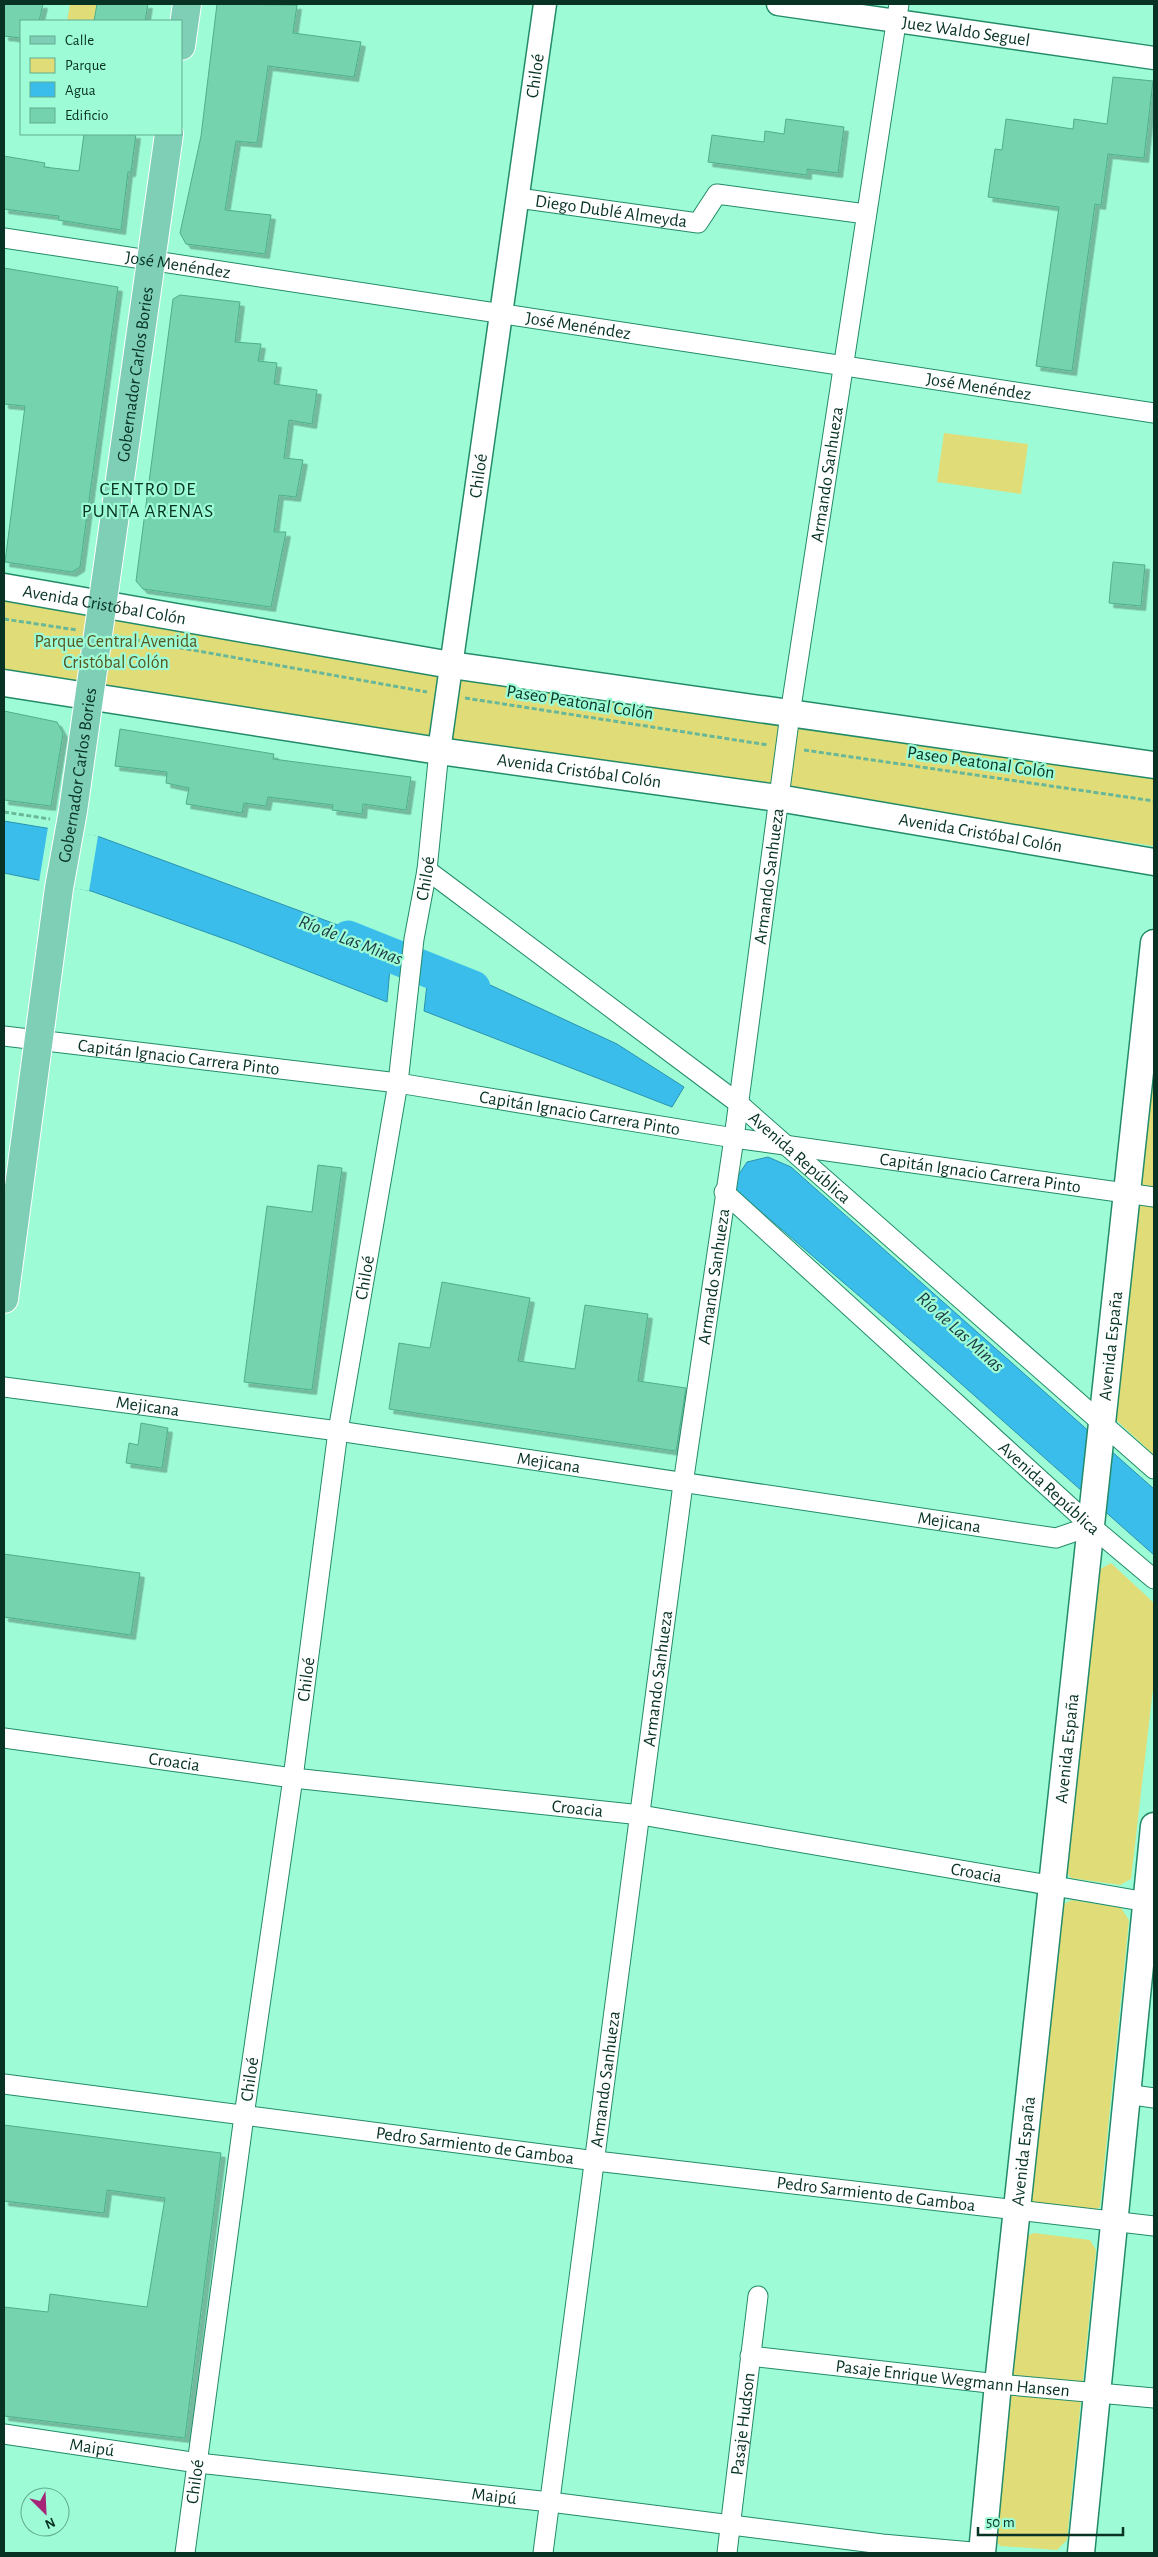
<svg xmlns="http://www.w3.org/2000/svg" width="1158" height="2557" font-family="'Alegreya Sans',sans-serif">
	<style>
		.green { fill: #e0dc78 }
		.water { fill: #3abdeb; stroke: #2b93af }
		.pier { fill: #9dfcd6 }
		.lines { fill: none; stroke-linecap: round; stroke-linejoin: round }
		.river { stroke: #3abdeb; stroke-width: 35 }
		.building { fill: #74d3ae; stroke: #4faf8b; filter: url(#shadow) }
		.minor-casing { stroke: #238b69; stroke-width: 21 }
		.tertiary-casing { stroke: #238b69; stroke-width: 25 }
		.secondary-casing { stroke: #238b69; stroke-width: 29 }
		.primary-casing { stroke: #fff; stroke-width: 30 }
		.path { stroke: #69b799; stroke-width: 3; stroke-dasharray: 5 2.5; stroke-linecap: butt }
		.minor { stroke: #fff; stroke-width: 19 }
		.tertiary { stroke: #fff; stroke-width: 22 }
		.secondary { stroke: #fff; stroke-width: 26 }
		.primary { stroke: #7fcfb6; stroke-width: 28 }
		.labels { text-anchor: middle; stroke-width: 4.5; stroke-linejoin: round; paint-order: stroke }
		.street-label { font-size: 18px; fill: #073224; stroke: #9dfcd6 }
		.park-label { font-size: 18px; fill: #58561e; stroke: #9dfcd6 }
		.neighbourhood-label { font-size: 19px; letter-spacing: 1px; fill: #073224; stroke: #9dfcd6 }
		.water-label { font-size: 19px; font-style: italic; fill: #1c3742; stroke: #9dfcd6 }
	</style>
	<defs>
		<filter id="shadow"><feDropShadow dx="4.5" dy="4.5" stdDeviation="0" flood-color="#0004"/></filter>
	</defs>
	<rect width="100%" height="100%" fill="#9dfcd6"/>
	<!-- green -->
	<path class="green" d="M70,4H97L94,21H67Z
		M944,433L1028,444L1021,494L937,482Z
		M4,593L1154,770V846L4,676Z
		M1154,1043V1455L1114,1418Z
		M1111,1563L1154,1603V1680L1131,1879L1120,1885L1071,1878L1061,1865L1097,1571Z
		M1072,1900L1121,1908L1129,1920L1100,2207L1089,2214L1037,2207L1024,2196L1056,1908Z
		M1034,2233L1090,2240L1096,2250L1067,2540L1057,2550L1000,2546L992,2535L1021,2238Z"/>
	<!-- water -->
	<path class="water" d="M4,821L100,837L392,945L387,1002L236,943L91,891L4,873Z
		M430,957L617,1044L684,1087L672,1107L424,1011Z
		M768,1157L791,1167L1154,1489V1555L949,1373L731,1186L747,1162Z"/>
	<!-- pier -->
	<path class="pier" d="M48,827L98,836L89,891L39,882Z"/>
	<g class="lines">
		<!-- river -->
		<path class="river" d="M348,938L473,988"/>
	</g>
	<!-- building -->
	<path class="building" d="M4,4H43L39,21H21V38L4,36Z
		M97,4H148L145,21H94Z
		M217,4L297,5L293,33L361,42L354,77L268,66L257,143L236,141L225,210L271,215L265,254L186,244L180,233L201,136Z
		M1113,77L1153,81L1144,158L1108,154L1101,205L1095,204L1072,371L1036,366L1059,207L988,197L995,149L1002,150L1006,119L1073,129L1074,119L1107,124Z
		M786,119L844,127L838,173L807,169V175L708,162L712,135L764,142L765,131L784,134Z
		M84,134H136L131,172H128L121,230L58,220L59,216L4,209V156L45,163L44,167L79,171Z
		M4,268L118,287L80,567L72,572L5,562L25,406L4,404Z
		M180,295L240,302L235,342L261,344L258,361L277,363L274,384L317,390L312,424L289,420L284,458L303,460L296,497L279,495L274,532H286L271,607L143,589L136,581L173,299Z
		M1113,562L1145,565L1141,606L1109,603Z
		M4,711L57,722L63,733L51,806L4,800Z
		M120,729L274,754L273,759L411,777L406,810L363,804L362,814L332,810L333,805L268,797L266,806L244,803L242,813L186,804L189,788L166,783L167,772L115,766Z
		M318,1165L342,1168L312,1390L244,1382L267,1206L312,1212Z
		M442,1282L530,1298L518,1361L575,1369L585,1305L648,1314L638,1381L686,1388L676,1451L389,1409L399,1343L430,1348Z
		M141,1423L168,1428L162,1468L126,1463L129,1443L138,1445Z
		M4,1554L140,1573L131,1635L4,1617Z
		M4,2125L221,2153L185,2438L4,2416V2307L48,2312L50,2294L147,2307L165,2198L107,2190L104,2213L4,2201Z"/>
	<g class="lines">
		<!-- minor casing -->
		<g class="minor-casing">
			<g id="minor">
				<path id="s1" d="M518,198L698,223L717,194L866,214"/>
				<path id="s2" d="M4,238L1154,413"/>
				<path id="s3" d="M427,870L738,1103L1154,1469"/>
				<path id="s4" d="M4,1036L398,1083L734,1138L1154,1197"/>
				<path id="s5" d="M724,1192L1091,1526L1154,1579"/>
				<path id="s6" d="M4,1387L338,1431L1056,1538L1091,1526"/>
				<path id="s7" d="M4,1738L293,1778L641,1815L1147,1902"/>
				<path id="s8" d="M4,2084L596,2161L1154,2226"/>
				<path d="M1126,2094L1154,2098"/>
				<path id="s9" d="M750,2356L998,2384L1154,2398"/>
				<path id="s10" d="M4,2434L198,2463L550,2502L882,2544L984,2553"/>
				<path id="s11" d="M185,2553L244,2116L293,1778L338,1431L398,1083L414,939L427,870L439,751"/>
				<path id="s12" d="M543,2553L683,1484L734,1138L790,714L899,4"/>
				<path id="s13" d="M727,2553L758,2296"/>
			</g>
		</g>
		<!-- tertiary casing -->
		<g class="tertiary-casing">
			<g id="tertiary">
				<path id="s14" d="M778,4L1154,58"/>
				<path id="s15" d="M439,751L545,4"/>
			</g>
		</g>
		<!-- secondary casing -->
		<g class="secondary-casing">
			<g id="secondary">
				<path id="s16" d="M4,587L451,665L1154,765"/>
				<path id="s17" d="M4,683L439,751L778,798L1154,862"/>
				<path id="s18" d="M982,2553L998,2384L1154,943"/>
				<path d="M1081,2553L1154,1826"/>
			</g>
		</g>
		<!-- primary casing -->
		<g class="primary-casing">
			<g id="primary">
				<path d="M181,46L187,4"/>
				<path id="s19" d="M4,1299L59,888L73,811L169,134"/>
			</g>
		</g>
		<!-- path -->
		<path class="path" d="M4,619L77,630
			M120,637L427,692
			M465,698L768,745
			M804,750L1154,801
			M4,812L50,819"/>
		<!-- minor -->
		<use href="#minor" class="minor"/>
		<!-- tertiary -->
		<use href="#tertiary" class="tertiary"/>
		<!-- secondary -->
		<use href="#secondary" class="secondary"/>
		<!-- primary -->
		<use href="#primary" class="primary"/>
	</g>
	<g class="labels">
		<!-- street labels -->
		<g class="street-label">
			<text dy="6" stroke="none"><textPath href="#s14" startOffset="190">Juez Waldo Seguel</textPath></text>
			<text dy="6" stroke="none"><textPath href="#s15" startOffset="682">Chiloé</textPath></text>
			<text dy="6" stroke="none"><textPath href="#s1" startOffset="94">Diego Dublé Almeyda</textPath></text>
			<text dy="6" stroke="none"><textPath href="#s2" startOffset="176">José Menéndez</textPath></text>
			<text dy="6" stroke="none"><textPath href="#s2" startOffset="581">José Menéndez</textPath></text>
			<text dy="6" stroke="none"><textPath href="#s19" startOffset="934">Gobernador Carlos Bories</textPath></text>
			<text dy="6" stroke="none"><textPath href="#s2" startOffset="986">José Menéndez</textPath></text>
			<text dy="6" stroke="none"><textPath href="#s12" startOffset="2098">Armando Sanhueza</textPath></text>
			<text dy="6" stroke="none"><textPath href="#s15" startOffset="278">Chiloé</textPath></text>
			<text dy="6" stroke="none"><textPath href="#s16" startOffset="102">Avenida Cristóbal Colón</textPath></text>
			<text transform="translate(580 702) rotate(9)" y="6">Paseo Peatonal Colón</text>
			<text transform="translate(981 762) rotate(8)" y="6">Paseo Peatonal Colón</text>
			<text dy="6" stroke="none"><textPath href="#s17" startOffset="582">Avenida Cristóbal Colón</textPath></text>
			<text dy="6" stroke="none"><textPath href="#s19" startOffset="529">Gobernador Carlos Bories</textPath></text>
			<text dy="6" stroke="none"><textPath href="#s17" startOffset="988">Avenida Cristóbal Colón</textPath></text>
			<text dy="6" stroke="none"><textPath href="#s12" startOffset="1692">Armando Sanhueza</textPath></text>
			<text dy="6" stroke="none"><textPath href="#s11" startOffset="1692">Chiloé</textPath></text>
			<text dy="6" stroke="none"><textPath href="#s4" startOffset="176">Capitán Ignacio Carrera Pinto</textPath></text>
			<text dy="6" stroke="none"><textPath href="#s4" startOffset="581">Capitán Ignacio Carrera Pinto</textPath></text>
			<text dy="6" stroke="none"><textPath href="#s3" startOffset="471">Avenida República</textPath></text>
			<text dy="6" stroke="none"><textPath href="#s4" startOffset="986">Capitán Ignacio Carrera Pinto</textPath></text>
			<text dy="6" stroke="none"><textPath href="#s12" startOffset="1288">Armando Sanhueza</textPath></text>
			<text dy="6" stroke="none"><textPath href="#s11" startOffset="1288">Chiloé</textPath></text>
			<text dy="6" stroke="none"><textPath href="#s18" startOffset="1214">Avenida España</textPath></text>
			<text dy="6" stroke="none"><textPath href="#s6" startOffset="145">Mejicana</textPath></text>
			<text dy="6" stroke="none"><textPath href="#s6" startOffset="550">Mejicana</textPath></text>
			<text dy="6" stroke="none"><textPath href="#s5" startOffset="440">Avenida República</textPath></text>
			<text dy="6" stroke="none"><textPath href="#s6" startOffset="955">Mejicana</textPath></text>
			<text dy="6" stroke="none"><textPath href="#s11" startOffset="882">Chiloé</textPath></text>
			<text dy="6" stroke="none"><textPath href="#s12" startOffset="882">Armando Sanhueza</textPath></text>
			<text dy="6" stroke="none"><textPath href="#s18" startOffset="809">Avenida España</textPath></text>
			<text dy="6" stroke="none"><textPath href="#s7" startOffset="172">Croacia</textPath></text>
			<text dy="6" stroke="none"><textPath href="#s7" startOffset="578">Croacia</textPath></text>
			<text dy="6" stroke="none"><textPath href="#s7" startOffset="982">Croacia</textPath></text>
			<text dy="6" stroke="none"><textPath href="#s11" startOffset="478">Chiloé</textPath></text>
			<text dy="6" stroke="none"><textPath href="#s12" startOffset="478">Armando Sanhueza</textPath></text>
			<text dy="6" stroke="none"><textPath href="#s8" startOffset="475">Pedro Sarmiento de Gamboa</textPath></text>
			<text dy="6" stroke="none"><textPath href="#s18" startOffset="404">Avenida España</textPath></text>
			<text dy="6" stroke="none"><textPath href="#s8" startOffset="879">Pedro Sarmiento de Gamboa</textPath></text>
			<text dy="6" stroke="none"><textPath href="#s9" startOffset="204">Pasaje Enrique Wegmann Hansen</textPath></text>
			<text dy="6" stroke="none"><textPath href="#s13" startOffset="130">Pasaje Hudson</textPath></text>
			<text dy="6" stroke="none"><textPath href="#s10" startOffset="89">Maipú</textPath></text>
			<text dy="6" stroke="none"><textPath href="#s11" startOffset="72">Chiloé</textPath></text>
			<text dy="6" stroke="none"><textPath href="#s10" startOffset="494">Maipú</textPath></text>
		</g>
		<!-- park labels -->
		<g class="park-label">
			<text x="116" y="647">Parque Central Avenida<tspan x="116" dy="21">Cristóbal Colón</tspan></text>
		</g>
		<!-- neighbourhood labels -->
		<g class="neighbourhood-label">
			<text x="148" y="495">CENTRO DE<tspan x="148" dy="22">PUNTA ARENAS</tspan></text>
		</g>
		<!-- water labels -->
		<g class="water-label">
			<text transform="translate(351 939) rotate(21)" y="7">Río de Las Minas</text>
			<text transform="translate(961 1331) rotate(42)" y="7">Río de Las Minas</text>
		</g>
	</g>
	<!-- border -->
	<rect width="1158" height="2557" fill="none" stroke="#073224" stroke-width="10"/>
	<!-- legend -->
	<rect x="20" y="20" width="162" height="115" fill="#9dfcd6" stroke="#61ab8f"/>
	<rect x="30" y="36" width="25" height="8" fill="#7fcfb6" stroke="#61ab8f"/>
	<text x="65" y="45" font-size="15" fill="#073224">Calle</text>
	<rect x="30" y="58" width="25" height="15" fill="#e0dc78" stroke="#61ab8f"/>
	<text x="65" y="70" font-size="15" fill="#073224">Parque</text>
	<rect x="30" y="82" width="25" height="15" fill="#3abdeb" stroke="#61ab8f"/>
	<text x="65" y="95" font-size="15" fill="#073224">Agua</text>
	<rect x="30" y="108" width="25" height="15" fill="#74d3ae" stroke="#61ab8f"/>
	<text x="65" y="120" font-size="15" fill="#073224">Edificio</text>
	<!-- north arrow -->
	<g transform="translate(45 2512) rotate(156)"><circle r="24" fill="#9dfcd6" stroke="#61ab8f"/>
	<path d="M0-4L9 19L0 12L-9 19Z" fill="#a52677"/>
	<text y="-8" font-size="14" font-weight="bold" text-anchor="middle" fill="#073224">N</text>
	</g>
	<!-- scale -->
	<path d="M978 2527v8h145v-8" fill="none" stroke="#073224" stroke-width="2.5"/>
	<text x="986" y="2527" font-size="15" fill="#073224" stroke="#9dfcd6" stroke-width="4" paint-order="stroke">50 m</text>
</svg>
